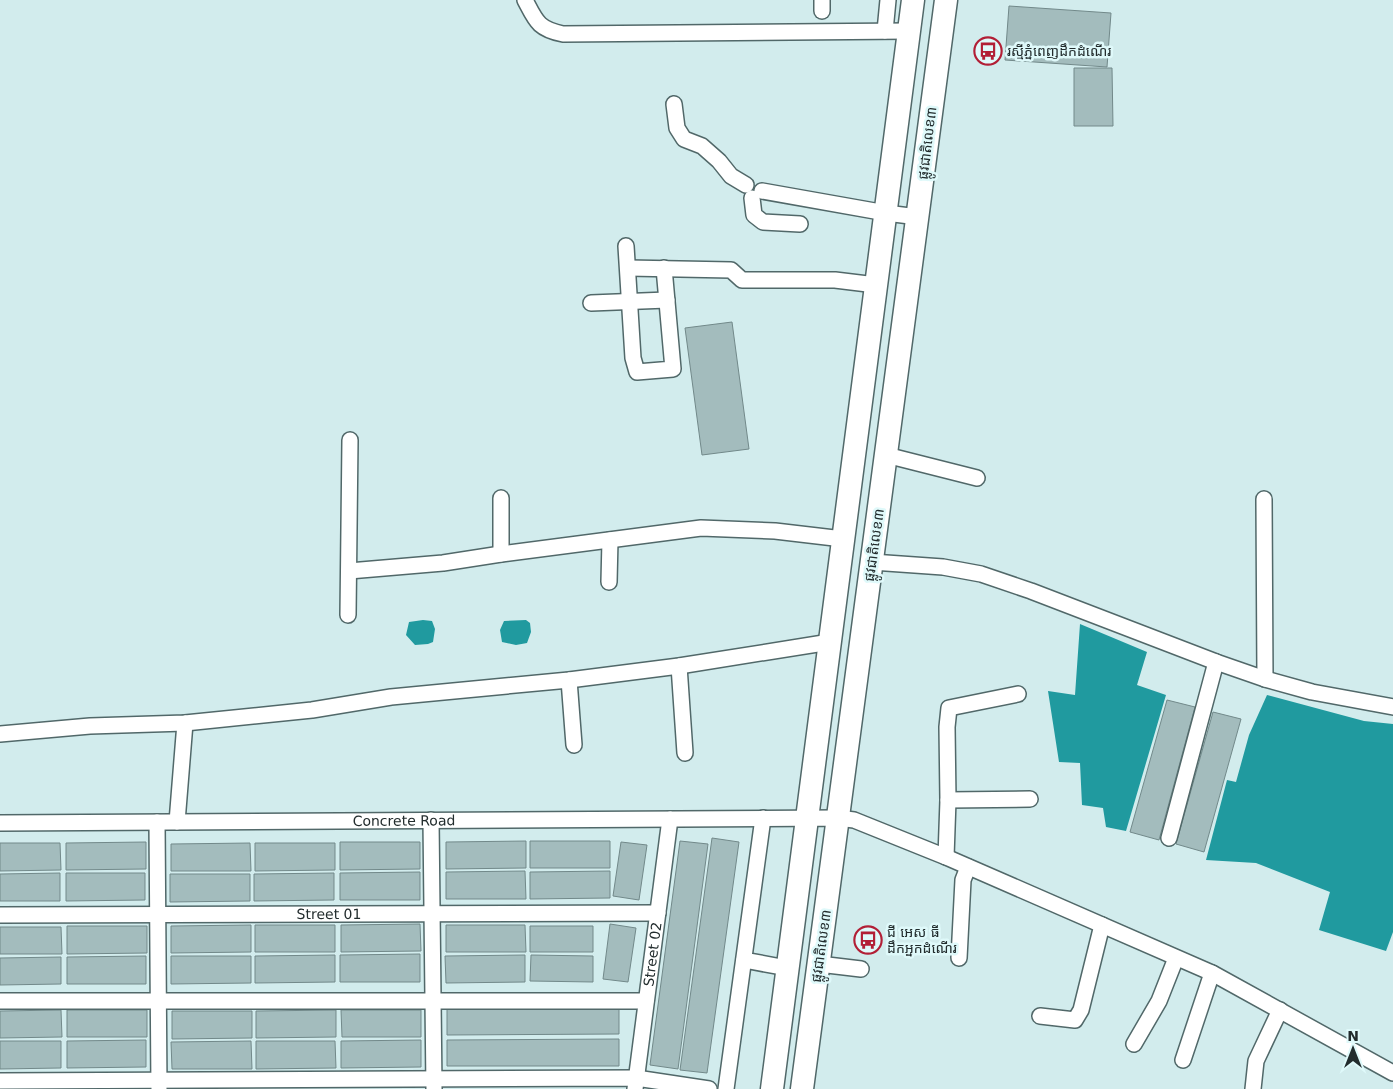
<svg xmlns="http://www.w3.org/2000/svg" width="1393" height="1089" font-family="'DejaVu Sans','Noto Sans Khmer',sans-serif">
	<style>
		.water { fill: #209a9f }
		.building { fill: #a3bcbd; stroke: #72898a }
		.lines { fill: none; stroke-linecap: round; stroke-linejoin: round }
		.minor-casing { stroke: #516869; stroke-width: 18 }
		.highway-casing { stroke: #516869; stroke-width: 25 }
		.minor { stroke: #fff; stroke-width: 15 }
		.highway { stroke: #fff; stroke-width: 22 }
		.labels { text-anchor: middle; stroke-width: 5; stroke-linejoin: round; paint-order: stroke }
		.poi-label { font-size: 14px; fill: #222c2d; stroke: #dff9fa; text-anchor: start }
		.street-label { font-size: 14px; fill: #222c2d; stroke: #dff9fa }
	</style>
	<rect width="100%" height="100%" fill="#d2eced"/>
	<!-- water -->
	<path class="water" d="M423,620L432,621L435,629L433,642L428,644L415,645L406,635L409,622Z
		M526,620L530,623L531,632L527,643L516,645L502,642L500,630L504,621Z
		M1080,624L1147,652L1137,685L1166,695L1126,831L1106,827L1103,808L1082,805L1080,763L1059,762L1048,691L1075,695Z
		M1267,695L1364,721L1393,724V932L1386,951L1319,930L1330,892L1256,863L1206,860L1227,780L1236,782L1249,735Z"/>
	<!-- building -->
	<path class="building" d="M1009,6L1111,13L1107,67L1005,60Z
		M1074,68H1112L1113,126H1074Z
		M732,322L749,449L702,455L685,328Z
		M1167,700L1195,707L1159,840L1130,832Z
		M1213,712L1241,719L1204,852L1176,844Z
		M712,838L739,842L707,1073L680,1070Z
		M526,841V868L446,869V842Z
		M530,841H610V868H530Z
		M680,841L708,844L678,1069L650,1065Z
		M146,842V869L66,870V843Z
		M340,842H420V869L340,870Z
		M621,842L647,845L639,900L613,896Z
		M0,843H60L61,870L0,871Z
		M250,843L251,871H171V844Z
		M255,843H335V870L255,871Z
		M525,871L526,899H446V872Z
		M610,871V898L530,899V872Z
		M420,872V900H340V873Z
		M60,873V901H0V874Z
		M66,873H145V900L66,901Z
		M334,873V900L254,901V874Z
		M170,874H250V901L170,902Z
		M420,924L421,951L341,952V925Z
		M610,924L636,928L628,982L603,979Z
		M251,925V952L171,953V926Z
		M255,925H335V952H255Z
		M446,925H525L526,952H446Z
		M67,926H147V953L67,954Z
		M530,926H593V952H530Z
		M0,927H61L62,954H0Z
		M420,954V982H340V955Z
		M335,955V982L255,983V956Z
		M525,955V982L446,983L445,956Z
		M531,955L593,956V982L530,981Z
		M146,956V984H67V957Z
		M171,956H251V983L171,984Z
		M61,957V984L0,985V958Z
		M619,1008V1034L447,1035V1009Z
		M61,1010L62,1037L0,1038V1011Z
		M67,1010H147V1037H67Z
		M336,1010V1037L256,1038V1011Z
		M341,1010H421V1037H342Z
		M172,1011H252V1038L172,1039Z
		M619,1039V1066H447V1040Z
		M146,1040V1067L67,1068V1041Z
		M421,1040V1067L341,1068V1041Z
		M0,1041H61V1068L0,1069Z
		M251,1041L252,1069H172L171,1042Z
		M256,1041H335L336,1068L256,1069Z"/>
	<g class="lines">
		<!-- minor casing -->
		<g class="minor-casing">
			<g id="minor">
				<path d="M525,0C536,21 538,29 563,34L909,31"/>
				<path d="M822,11V0"/>
				<path d="M885,31L888,0"/>
				<path d="M674,104L677,128L684,139L702,146L719,161L731,176L746,185"/>
				<path d="M762,191L886,213L918,217"/>
				<path d="M752,198L754,215L763,222L800,224"/>
				<path d="M626,246L633,358L637,372L673,369L664,268"/>
				<path d="M628,268L731,270L742,280H835L876,285"/>
				<path d="M591,303L667,300"/>
				<path d="M886,455L977,478"/>
				<path d="M501,498V554"/>
				<path d="M1264,499L1265,679"/>
				<path d="M872,562L943,567L981,574L1031,591L1216,662L1265,679L1312,692L1393,707"/>
				<path d="M349,571L443,563L501,554L701,528L775,531L843,539"/>
				<path d="M609,582L610,540"/>
				<path d="M348,615L350,440"/>
				<path d="M679,666L685,753"/>
				<path d="M569,680L574,745"/>
				<path d="M0,734L90,726L185,723L312,710L391,697L569,680L679,666L830,642"/>
				<path d="M948,800L1030,799"/>
				<path d="M431,820L434,1089"/>
				<path d="M157,822L159,1089"/>
				<path d="M177,822L185,723"/>
				<path id="s1" d="M0,823L838,818L854,820L946,857L1212,973L1393,1073"/>
				<path d="M1169,838L1216,662"/>
				<path d="M946,857L948,800L947,727L949,708L1018,694"/>
				<path id="s2" d="M0,915L658,913"/>
				<path d="M959,958L963,880L968,867"/>
				<path d="M744,960L787,968"/>
				<path d="M819,964L861,969"/>
				<path d="M0,1001H646"/>
				<path d="M1040,1016L1075,1020L1081,1010L1102,925"/>
				<path d="M1134,1044L1159,1001L1176,958"/>
				<path d="M1183,1060L1212,973"/>
				<path d="M0,1081L636,1078L709,1089"/>
				<path id="s3" d="M635,1089L670,819"/>
				<path d="M726,1089L763,818"/>
				<path d="M1253,1089L1256,1061L1280,1010"/>
			</g>
		</g>
		<!-- highway casing -->
		<g class="highway-casing">
			<path id="highway" d="M772,1089L913,0
				M802,1089L946,0"/>
		</g>
		<!-- minor -->
		<use href="#minor" class="minor"/>
		<!-- highway -->
		<use href="#highway" class="highway"/>
	</g>
	<!-- icons -->
	<defs>
		<g id="bus-ring" transform="scale(1.4375)"><circle r="9.5" fill="#dff9fa" stroke="#b21f36" stroke-width="1.5"/><path d="M-5-6H5V4H4V6H2V4H-2V6H-4V4H-5ZM-3.5-4V0h7V-4ZM-3.5 1.2v1.5H-2V1.2ZM2 1.2v1.5H3.5V1.2Z" fill="#b21f36"/></g>
	</defs>
	<g fill-rule="evenodd">
		<use href="#bus-ring" x="988" y="51"/>
		<use href="#bus-ring" x="868" y="940"/>
	</g>
	<g class="labels">
		<!-- poi labels -->
		<g class="poi-label">
			<text x="1007" y="56">រស្មីភ្នំពេញដឹកដំណើរ</text>
			<text x="887" y="937">ជី អេស ធី<tspan x="887" dy="16">ដឹកអ្នកដំណើរ</tspan></text>
		</g>
		<!-- street labels -->
		<g class="street-label">
			<text transform="translate(927 143) rotate(-83)" y="5">ផ្លូវជាតិលេខ៣</text>
			<text transform="translate(874 545) rotate(-82)" y="5">ផ្លូវជាតិលេខ៣</text>
			<text dy="5" stroke="none"><textPath href="#s1" startOffset="404">Concrete Road</textPath></text>
			<text dy="5" stroke="none"><textPath href="#s2" startOffset="329">Street 01</textPath></text>
			<text transform="translate(821 946) rotate(-82)" y="5">ផ្លូវជាតិលេខ៣</text>
			<text dy="5" stroke="none"><textPath href="#s3" startOffset="136">Street 02</textPath></text>
		</g>
	</g>
	<!-- north arrow -->
	<g transform="translate(1353 1049)" stroke="#dff9fa" stroke-width="4" paint-order="stroke">
	<path d="M0-4L9 19L0 12L-9 19Z" fill="#222c2d"/>
	<text y="-8" font-size="14" font-weight="bold" text-anchor="middle" fill="#222c2d">N</text>
	</g>
</svg>
